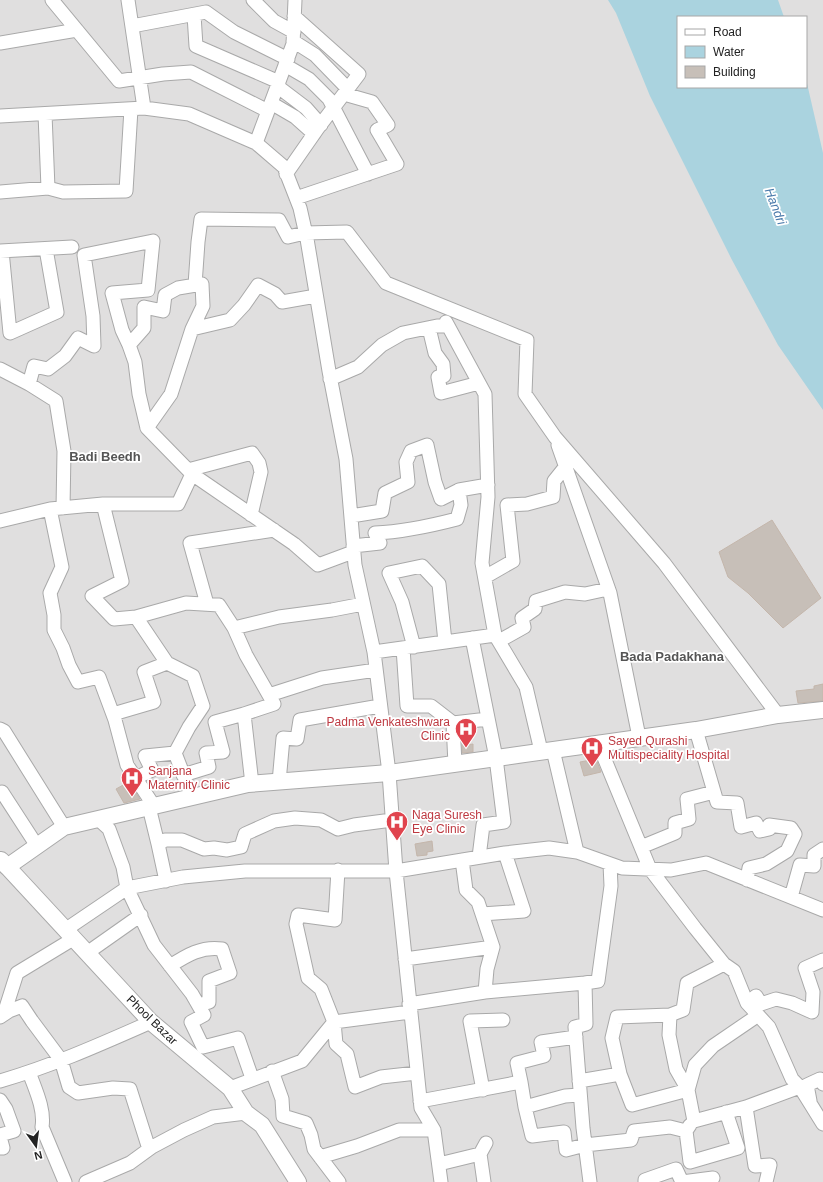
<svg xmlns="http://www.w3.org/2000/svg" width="823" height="1182" font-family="Helvetica,sans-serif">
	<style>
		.residential { fill: #e0dfdf; fill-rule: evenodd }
		.water { fill: #aad3df }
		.building { fill: #c7bfb8; stroke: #c4b6ab }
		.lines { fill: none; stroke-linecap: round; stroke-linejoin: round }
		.minor-casing { stroke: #a9a9a9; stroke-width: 15 }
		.tertiary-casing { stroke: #a9a9a9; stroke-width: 18 }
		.minor { stroke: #fff; stroke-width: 13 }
		.tertiary { stroke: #fff; stroke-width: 16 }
		.labels { text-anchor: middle; stroke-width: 3.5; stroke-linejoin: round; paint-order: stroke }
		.health-label { font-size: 12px; fill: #be3a42; stroke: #fff; text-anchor: start }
		.street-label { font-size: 12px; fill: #222; stroke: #fff }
		.water-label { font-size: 13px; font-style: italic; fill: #4a7aab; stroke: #fff }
		.neighbourhood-label { font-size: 13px; font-weight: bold; fill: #555; stroke: #fff }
	</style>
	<rect width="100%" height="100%" fill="#f2efe9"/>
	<!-- residential -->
	<path class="residential" d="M0,0H823V1182H0ZM678,17H806V87H678Z"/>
	<!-- water -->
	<path class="water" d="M608,0H778L784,17H678V87H806V79L823,153V410L778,345L732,260L650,96L616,13Z"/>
	<!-- building -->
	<path class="building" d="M772,520L821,598L783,628L748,593L728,577L719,552Z
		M823,684V701L798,703L796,691L814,689V686Z
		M466,740V745L473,744V752L462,753V741Z
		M596,759L601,772L584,776L580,762Z
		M125,784L128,789L132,787L140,799L124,803L116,789Z
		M432,841L433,851L427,852V855L417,856L415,844Z"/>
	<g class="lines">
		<!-- minor casing -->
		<g class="minor-casing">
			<path id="minor" d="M52,0L119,81L163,74L191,72L268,111
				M128,0L144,108
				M253,0L274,21L294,32
				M194,15L196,46L279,82
				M132,26L206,12L234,32L288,59
				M293,41L315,55L348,89
				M0,43L77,30
				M285,65L309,79L329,99L368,174
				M277,86L306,108L321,125
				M271,103L295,117L314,134
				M45,114L48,188L63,192L126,191L131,109
				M0,116L144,108L189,114L256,143L284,167L300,208L307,239L329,371L346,459L355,565L374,652L389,773L396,871L421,1108L434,1130L441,1182
				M256,143L293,44L295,0
				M286,174L318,128L359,74L294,16
				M0,192L48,188
				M296,198L397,164L377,130L388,125L372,102L344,94
				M0,251L72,247
				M2,251L10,333L57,312L46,249
				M195,285L198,242L201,219L279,220L288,237L305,233L347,232L386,283L527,340L525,394L555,437L664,563L778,715
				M429,328L435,353L443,364L444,376L438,377L441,393L479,383
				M0,369L29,384L56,401L64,451L63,508
				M330,379L358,367L382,345L403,333L437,326H448
				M29,384L34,366L48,369L65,356L78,338L94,346L93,316L84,255L153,241L148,290L112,293L122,330L129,345
				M147,428L139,394L135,362L129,345L144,328V307L163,311L165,295L178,288L202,284L203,306L192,329
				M558,445L610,593L639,737
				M188,470L252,453L259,463L261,472L251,515
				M192,474L147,428L171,394L192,329L230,320L244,305L258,285L275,294L282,302L316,296
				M103,504L122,581L92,596L114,619L136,617
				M351,516L382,511L385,493L408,482L406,462L411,451L427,445L435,482L441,499L459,490
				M0,521L50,509
				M353,546L380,543L375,533C404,532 430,526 457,519L461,505L459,490L488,485
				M485,577L513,561L507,505L527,504L553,497L554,481L566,466
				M207,604L190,543L274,530
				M495,635L526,687L541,751
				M472,638L496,758L504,822L483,825L479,857
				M499,641L524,627L522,618L535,609L536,601L565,592L585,594L608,589
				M414,647L402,602L389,573L422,566L439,584L445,642
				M403,648L407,706H431L453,723
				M374,652L495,635L482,563L488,497L485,394L446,322
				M269,695L322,678L376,670
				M113,714L154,702L144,672L167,663
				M0,729L4,731L64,827
				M696,730L717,802L737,803L741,827L756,823L760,831L769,829V825L791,828L795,834L787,851L766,864L749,868L747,880
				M598,743L650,869L695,928L724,964L734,971L747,1003L769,1027L792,1079L800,1087L823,1124
				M553,750L577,852
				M455,764L453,723L488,719
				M183,775L209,767L206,753L223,752L215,722L244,714
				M136,778L152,770L145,756L175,753
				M279,782L283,738L297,739L300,720L380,706
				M252,784L244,714L274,704L246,655L234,628L279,617L332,610L363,604
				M0,794L2,792L37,846
				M192,797L175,753L189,727L203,706L193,676L167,663L136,617L186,603L219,605L234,628
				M154,806L127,765L115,720L99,677L78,682L69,665L63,648L54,630V615L50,593L62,567L50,509L103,504H178L192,474L294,544L318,565L353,552
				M149,807L158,844
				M98,819L109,829L123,867L127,888L154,945L192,994L204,1015L191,1022L203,1047L238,1038L252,1078
				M641,847L675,833V823L689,819L687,799L714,792
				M338,870L335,920L298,915L296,924L308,978L321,989L334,1022L336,1044L347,1054L355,1087L381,1077L417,1073
				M166,881L158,844L165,840H182L204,849L214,848L227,850L241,847L245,834L274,821L295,818L321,820L338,829L354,825L392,820
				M791,897L800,865L814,866V855L823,849
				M482,914L524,911L505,853
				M65,930L127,888L183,877L245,871H396L505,853L549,848L577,852L622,868L671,870L706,863L823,910
				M87,953L141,915
				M405,959L493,947L478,902L466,890L462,860
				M170,966C187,955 202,946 222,949L230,973L209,981V1002L199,1005
				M485,992L585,983
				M747,1003L756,996L761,1004L776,999L792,1003L812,1012L813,992L805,968L823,960
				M409,1004L485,992L487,969L493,947
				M4,1014L17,973L73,939
				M757,1016L713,1046L695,1065L688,1090L694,1121L746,1107L800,1087
				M0,1017L9,1011L22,1006L32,1021L61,1060L69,1087L78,1093L113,1088L130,1089L149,1149
				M272,1071L282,1099L283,1116L306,1123L311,1135L314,1149L339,1182
				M29,1072C35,1089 45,1109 42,1127L65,1182
				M620,1074L612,1038L617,1017L670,1015
				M0,1081C52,1066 101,1044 151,1022
				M579,1081L620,1074L632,1105L688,1090L676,1069L669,1035L670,1015L683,1010L687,983L724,964
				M521,1082L525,1107
				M230,1088L302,1061L334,1022L410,1012
				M483,1090L470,1021L503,1020
				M580,1095L565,1096L525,1107L532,1136L564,1132L566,1150L585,1145L631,1140L634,1131L670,1127L686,1131
				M0,1100L6,1109L14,1131L0,1135
				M420,1101L521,1082L517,1063L544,1056L541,1042L576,1037
				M810,1101L807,1085L820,1079L823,1084
				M746,1107L755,1166L770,1165L766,1182
				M690,1125L686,1131L690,1162L738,1148L726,1112
				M0,1137L3,1148H0
				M480,1154L484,1182
				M320,1157L357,1146L399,1130H434
				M439,1164L480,1154L486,1143
				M86,1182L130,1163L152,1147L184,1130L213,1117L246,1113
				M590,1182L583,1128L575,1027L586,1024L585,983L598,981L611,886L610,864
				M645,1182V1180L676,1169L682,1182
				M682,1182L713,1178"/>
		</g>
		<!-- tertiary casing -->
		<g class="tertiary-casing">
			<path id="tertiary" d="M1,860L151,1022L230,1088L246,1113L262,1125L298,1182
				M7,867L64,827L248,784L389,773L696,730L778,715L823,710"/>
		</g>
		<!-- minor -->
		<use href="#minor" class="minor"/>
		<!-- tertiary -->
		<use href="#tertiary" class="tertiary"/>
	</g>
	<!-- icons -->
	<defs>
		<g id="hospital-pin" transform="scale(1.15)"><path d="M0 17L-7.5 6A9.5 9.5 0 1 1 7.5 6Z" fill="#e0444e" stroke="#fff"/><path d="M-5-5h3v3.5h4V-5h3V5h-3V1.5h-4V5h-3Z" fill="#fff"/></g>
	</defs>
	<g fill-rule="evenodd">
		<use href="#hospital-pin" x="466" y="729"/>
		<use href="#hospital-pin" x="592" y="748"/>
		<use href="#hospital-pin" x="132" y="778"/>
		<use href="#hospital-pin" x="397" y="822"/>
	</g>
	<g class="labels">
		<!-- health labels -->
		<g class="health-label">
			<text x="450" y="726" text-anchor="end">Padma Venkateshwara<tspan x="450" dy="14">Clinic</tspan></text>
			<text x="608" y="745">Sayed Qurashi<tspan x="608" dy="14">Multispeciality Hospital</tspan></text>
			<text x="148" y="775">Sanjana<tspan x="148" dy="14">Maternity Clinic</tspan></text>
			<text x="412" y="819">Naga Suresh<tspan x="412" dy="14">Eye Clinic</tspan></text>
		</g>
		<!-- street labels -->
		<g class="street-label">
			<text transform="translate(152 1020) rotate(44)" y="4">Phool Bazar</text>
		</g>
		<!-- water labels -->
		<g class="water-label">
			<text transform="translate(776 206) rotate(69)" y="5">Handri</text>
		</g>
		<!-- neighbourhood labels -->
		<g class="neighbourhood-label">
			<text x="105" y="461">Badi Beedh</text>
			<text x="672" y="661">Bada Padakhana</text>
		</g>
	</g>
	<!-- legend -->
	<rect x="677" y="16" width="130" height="72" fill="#ffffff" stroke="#a7a7a7"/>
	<rect x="685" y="29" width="20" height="6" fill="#ffffff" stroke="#a7a7a7"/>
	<text x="713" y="36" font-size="12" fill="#222222">Road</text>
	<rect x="685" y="46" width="20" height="12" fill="#aad3df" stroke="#a7a7a7"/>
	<text x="713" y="56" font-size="12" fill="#222222">Water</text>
	<rect x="685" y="66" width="20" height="12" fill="#c7bfb8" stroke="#a7a7a7"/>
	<text x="713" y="76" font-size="12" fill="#222222">Building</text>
	<!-- north arrow -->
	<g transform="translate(36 1146) rotate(166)" stroke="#ffffff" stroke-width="3" paint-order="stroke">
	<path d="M0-3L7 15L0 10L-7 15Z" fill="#222222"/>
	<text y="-6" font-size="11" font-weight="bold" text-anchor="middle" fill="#222222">N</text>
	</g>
</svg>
